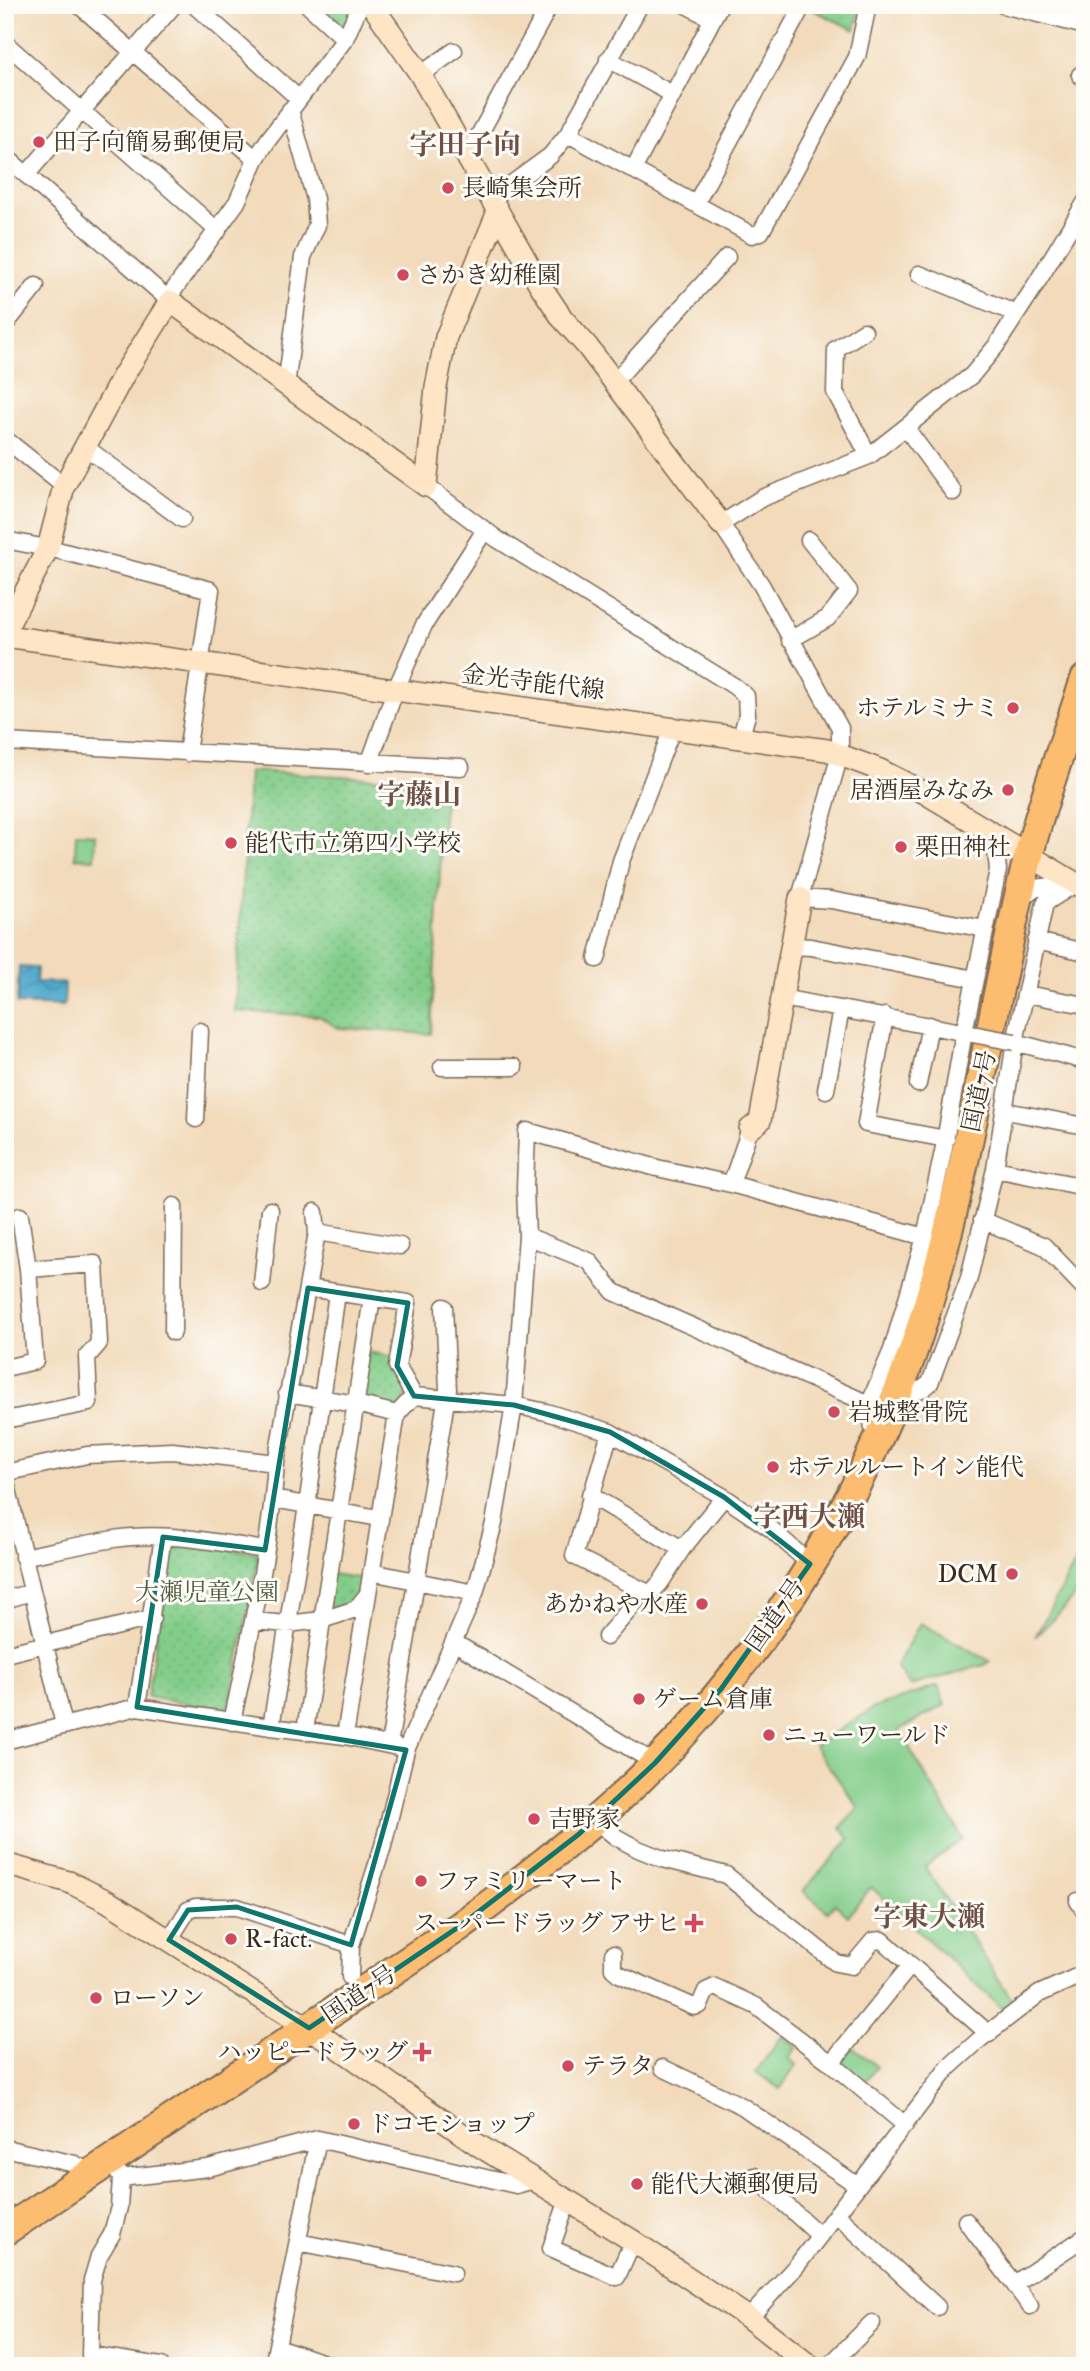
<svg xmlns="http://www.w3.org/2000/svg" width="1090" height="2371" font-family="'IM FELL Double Pica','Noto Serif JP',serif">
	<style>
		.grass { fill: #83cd8a; stroke: #5f7c54; stroke-width: 2 }
		.park { fill: url(#park-dots); stroke: #5f7c54; stroke-width: 2 }
		.water { fill: url(#water-waves); stroke: #446875; stroke-width: 2 }
		.lines { fill: none; stroke-linecap: round; stroke-linejoin: round }
		.street-casing { stroke: #7b6855; stroke-width: 19 }
		.secondary-casing { stroke: #7b6855; stroke-width: 24 }
		.highway-casing { stroke: #7b6855; stroke-width: 32 }
		.street { stroke: #fff; stroke-width: 16 }
		.secondary { stroke: #fee5c5; stroke-width: 21 }
		.highway { stroke: #fcbd6f; stroke-width: 28 }
		.street-bridge-casing { stroke: #7b6855; stroke-width: 19; stroke-linecap: butt }
		.street-bridge { stroke: #fff; stroke-width: 16 }
		.marked { fill: none; stroke: #0f766e; stroke-width: 5; stroke-linejoin: round }
		.poi-dot { fill: #d1495b; stroke: #fdfcf7; stroke-width: 2.5 }
		.labels { text-anchor: middle; stroke-width: 6; stroke-linejoin: round; paint-order: stroke }
		.poi-label { font-size: 24px; fill: #3b2a1e; stroke: #fdfcf7; text-anchor: start }
		.street-label { font-size: 24px; fill: #3b2a1e; stroke: #fdfcf7 }
		.park-label { font-size: 24px; fill: #515b3e; stroke: #fdfcf7 }
		.quarter-label { font-size: 28px; font-weight: bold; fill: #6f4f46; stroke: #fdfcf7 }
	</style>
	<defs>
		<pattern id="park-dots" width="8" height="8" patternUnits="userSpaceOnUse" patternTransform="scale(1.75)"><rect width="8" height="8" fill="#83cd8a"/><path d="M2 2h.1M6 6h.1" fill="none" stroke="#72b077" stroke-width="1.8" stroke-linecap="round"/></pattern>
		<pattern id="water-waves" width="16" height="10" patternUnits="userSpaceOnUse" patternTransform="scale(1.75)"><rect width="16" height="10" fill="#4ea7cc"/><path d="M0 5q4-4 8 0t8 0" fill="none" stroke="#4288a5"/></pattern>
	</defs>
	<rect width="100%" height="100%" fill="#fdfcf7"/>
	<filter id="ink" filterUnits="userSpaceOnUse"><feTurbulence type="fractalNoise" baseFrequency=".0143" numOctaves="2"/><feDisplacementMap in="SourceGraphic" scale="14" xChannelSelector="R" yChannelSelector="G"/><feConvolveMatrix kernelMatrix="1 2 1 2 8 2 1 2 1" color-interpolation-filters="sRGB"/></filter>
	<filter id="wash" filterUnits="userSpaceOnUse"><feTurbulence type="fractalNoise" baseFrequency=".00686" numOctaves="4" result="noise"/><feDisplacementMap in="SourceGraphic" scale="28" xChannelSelector="R" yChannelSelector="G"/><feGaussianBlur stdDeviation="1.57" result="paint"/><feColorMatrix in="noise" values="0 0 0 0 0 0 0 0 0 0 0 0 0 0 0 0 0 1.4 0 .05"/><feComposite in="paint" operator="in"/></filter>
	<g filter="url(#wash)">
		<rect width="100%" height="100%" fill="#f2daba"/>
		<!-- grass -->
		<path class="grass" d="M76,833L95,834L94,859L75,858Z
			M1085,1545V1584L1068,1604L1035,1637Z
			M920,1623L990,1661L984,1665L910,1686L896,1667Z
			M938,1686L945,1705L899,1730L963,1839L925,1867L1017,2007L1008,2014L871,1887L848,1916L835,1904L828,1912L803,1891L850,1839L840,1828L859,1808L814,1746L874,1708Z
			M782,2036L797,2047L789,2058L797,2065L780,2089L756,2072Z
			M853,2047L877,2067L863,2084L839,2064Z"/>
		<!-- park -->
		<path class="park" d="M314,5H356L341,29Z
			M811,5H861L855,30L809,8Z
			M249,771L445,782L431,1034L338,1028L319,1016L235,1011Z
			M367,1352L394,1357L408,1394L399,1410L358,1402Z
			M191,1544L259,1553L230,1705L221,1710L147,1697L170,1548Z
			M331,1574L365,1579C358,1603 348,1608 325,1613Z"/>
		<!-- water -->
		<path class="water" d="M19,967L37,968L36,982L65,983L64,1006L17,1004Z"/>
	</g>
	<g filter="url(#ink)">
		<g class="lines">
			<!-- street casing -->
			<g class="street-casing">
				<path id="street" d="M79,5L256,159
					M194,5L298,98
					M308,5L345,39
					M686,5L712,19
					M1003,5L1085,26
					M5,43L218,231
					M608,59L672,94
					M420,75L454,51
					M1080,75L1085,79
					M568,134L752,235L761,232L857,57L868,5
					M5,156L170,301L173,291L237,202L256,159L268,140L345,39L360,5
					M467,157L550,5
					M633,170L720,5
					M26,175L174,5
					M491,199L550,156L568,134L640,5
					M696,203L803,5
					M919,274L1017,314
					M5,325L36,286
					M864,331L836,349L835,392L869,456
					M613,383L727,257
					M286,386L303,257L317,225L315,199L290,110
					M906,428L953,492
					M5,439L64,486
					M84,446L182,519
					M426,486L497,539L734,686L746,696L747,715L741,737
					M5,540L57,550L211,590L187,753
					M790,640L828,618L849,591L809,540
					M5,742L461,767
					M369,764L395,691L424,625L485,530
					M1020,900L1034,888L1073,884
					M985,929L831,900L800,898L840,754V728L762,586L721,524L762,498L869,456L972,375L996,346L1033,289L1085,203
					M1036,941L1085,952
					M792,946L811,947L975,979
					M597,959L621,861L673,727
					M1026,994L1085,1005
					M782,998L972,1034
					M885,1016L866,1124L946,1139
					M1015,1042L1085,1061
					M442,1067H514
					M918,1084L930,1025
					M826,1090L841,1009
					M1006,1111L1085,1126
					M196,1119L200,1031
					M995,1169L1085,1187
					M731,1184L750,1129
					M982,1220L1044,1246L1085,1289
					M317,1232L400,1246
					M527,1236L589,1261L614,1292L869,1404
					M262,1283L270,1210
					M308,1288L408,1303L397,1366L414,1396
					M173,1332L174,1206
					M5,1368L35,1361L28,1269L20,1216
					M287,1393L356,1404L397,1414L414,1396L514,1405L546,1412L610,1432L724,1497L770,1528L810,1564
					M895,1399L924,1388L930,1383L969,1278L995,1169L1015,1042L1045,903L1075,884
					M5,1420L89,1403L87,1357L99,1343L95,1264L28,1269
					M610,1432L574,1556L650,1594L661,1582L682,1549L724,1497
					M880,1433L873,1428L869,1404L892,1350L925,1237L944,1147L964,1032L998,870L994,833
					M5,1473L87,1455L172,1451L276,1463
					M5,1477L64,1725
					M590,1495L682,1549
					M273,1499L379,1518
					M23,1557C53,1551 84,1544 114,1539C164,1531 216,1542 265,1550
					M371,1572L475,1593
					M5,1600L31,1592
					M253,1621L287,1624L322,1620L356,1609L367,1595
					M606,1637L645,1591
					M455,1643L655,1763
					M5,1654L152,1618
					M137,1707L163,1537
					M232,1722C250,1636 270,1550 276,1463L317,1232L315,1212
					M271,1727L307,1506L337,1293
					M305,1731L372,1298
					M345,1736L397,1414
					M5,1741L137,1707L271,1727L345,1736L397,1747
					M389,1745L448,1389L444,1307
					M595,1820L616,1837L638,1849L663,1859L726,1875L836,1963L852,1966L873,1941L882,1940L989,2034
					M1078,1901L1085,1912
					M169,1940L188,1910L195,1907H237L351,1945L383,1846L406,1750L475,1593L494,1523L514,1405L527,1236L525,1188L527,1131L657,1168L731,1184L925,1237
					M613,1954V1969L619,1974L694,2007L700,2005L706,1991L715,1987L756,2006L831,2063L905,2125
					M350,1977L351,1945
					M831,2063L911,1965
					M663,2068L742,2106L858,2186
					M5,2148L75,2164L91,2173
					M111,2159L121,2178L208,2168L318,2139L516,2185L534,2180
					M754,2176L819,2235
					M121,2178L119,2207L112,2234L99,2256L92,2280L90,2355L161,2366
					M568,2200L551,2248L617,2277L633,2241
					M836,2214L937,2307
					M966,2221L1014,2284
					M298,2242L453,2273
					M1030,2306L1014,2284L1085,2237
					M749,2318L798,2264L948,2068L979,2040L1039,1994L1085,1973
					M277,2347L333,2366
					M273,2366L318,2139
					M829,2366L872,2323"/>
			</g>
			<!-- secondary casing -->
			<g class="secondary-casing">
				<path id="secondary" d="M372,5L420,74L540,285L562,318L587,346L721,524
					M5,631L48,548L64,486L123,376L170,301L426,486L436,387L446,337L497,214
					M5,636L827,750L880,770L925,793L1085,889
					M750,1129L760,1121L800,898
					M5,1864L69,1882L107,1901L326,2039L478,2145L633,2241L749,2318L810,2366"/>
			</g>
			<!-- highway casing -->
			<g class="highway-casing">
				<path id="highway" d="M5,2231L460,1926C522,1881 583,1834 639,1780C760,1662 858,1511 913,1351C968,1191 987,1021 1028,858C1043,797 1066,738 1085,679"/>
			</g>
			<!-- street -->
			<use href="#street" class="street"/>
			<!-- secondary -->
			<use href="#secondary" class="secondary"/>
			<!-- highway -->
			<use href="#highway" class="highway"/>
			<!-- street-bridge casing -->
			<g class="street-bridge-casing">
				<path id="street-bridge" d="M972,1034L1015,1042"/>
			</g>
			<!-- street-bridge -->
			<use href="#street-bridge" class="street-bridge"/>
		</g>
	</g>
	<!-- marked area -->
	<path class="marked" d="M308,1288L408,1303L397,1366L414,1396L514,1405L610,1432L724,1497L810,1564L721,1689L655,1763L579,1834L460,1926L309,2028L169,1940L188,1910L237,1907L351,1945L406,1750L137,1707L163,1537L265,1550Z"/>
	<!-- markers -->
	<g class="poi-dot">
		<circle cx="39" cy="142" r="7"/>
		<circle cx="448" cy="188" r="7"/>
		<circle cx="403" cy="275" r="7"/>
		<circle cx="1013" cy="708" r="7"/>
		<circle cx="1008" cy="790" r="7"/>
		<circle cx="231" cy="843" r="7"/>
		<circle cx="901" cy="847" r="7"/>
		<circle cx="834" cy="1412" r="7"/>
		<circle cx="773" cy="1467" r="7"/>
		<circle cx="1012" cy="1574" r="7"/>
		<circle cx="702" cy="1604" r="7"/>
		<circle cx="639" cy="1699" r="7"/>
		<circle cx="769" cy="1735" r="7"/>
		<circle cx="534" cy="1819" r="7"/>
		<circle cx="421" cy="1881" r="7"/>
		<path d="M690.5 1912.5h7v7h7v7h-7v7h-7v-7h-7v-7h7z"/>
		<circle cx="231" cy="1939" r="7"/>
		<circle cx="96" cy="1998" r="7"/>
		<path d="M418.5 2041.5h7v7h7v7h-7v7h-7v-7h-7v-7h7z"/>
		<circle cx="568" cy="2066" r="7"/>
		<circle cx="354" cy="2124" r="7"/>
		<circle cx="637" cy="2184" r="7"/>
	</g>
	<g class="labels">
		<!-- poi labels -->
		<g class="poi-label">
			<text x="53" y="150">田子向簡易郵便局</text>
			<text x="462" y="196">長崎集会所</text>
			<text x="417" y="283">さかき幼稚園</text>
			<text x="999" y="716" text-anchor="end">ホテルミナミ</text>
			<text x="994" y="798" text-anchor="end">居酒屋みなみ</text>
			<text x="245" y="851">能代市立第四小学校</text>
			<text x="915" y="855">栗田神社</text>
			<text x="848" y="1420">岩城整骨院</text>
			<text x="787" y="1475">ホテルルートイン能代</text>
			<text x="998" y="1582" text-anchor="end">DCM</text>
			<text x="688" y="1612" text-anchor="end">あかねや水産</text>
			<text x="653" y="1707">ゲーム倉庫</text>
			<text x="783" y="1743">ニューワールド</text>
			<text x="548" y="1827">吉野家</text>
			<text x="435" y="1889">ファミリーマート</text>
			<text x="680" y="1931" text-anchor="end">スーパードラッグ アサヒ</text>
			<text x="245" y="1947">R-fact.</text>
			<text x="110" y="2006">ローソン</text>
			<text x="408" y="2060" text-anchor="end">ハッピードラッグ</text>
			<text x="582" y="2074">テラタ</text>
			<text x="368" y="2132">ドコモショップ</text>
			<text x="651" y="2192">能代大瀬郵便局</text>
		</g>
		<!-- street labels -->
		<g class="street-label">
			<text transform="translate(533 682) rotate(7)" y="8">金光寺能代線</text>
			<text transform="translate(979 1091) rotate(-78)" y="8">国道7号</text>
			<text transform="translate(775 1615) rotate(-55)" y="8">国道7号</text>
			<text transform="translate(359 1994) rotate(-34)" y="8">国道7号</text>
		</g>
		<!-- park labels -->
		<g class="park-label">
			<text x="207" y="1600">大瀬児童公園</text>
		</g>
		<!-- quarter labels -->
		<g class="quarter-label">
			<text x="465" y="154">字田子向</text>
			<text x="419" y="804">字藤山</text>
			<text x="809" y="1526">字西大瀬</text>
			<text x="929" y="1926">字東大瀬</text>
		</g>
	</g>
	<!-- margin -->
	<rect width="1090" height="2371" fill="none" stroke="#fdfcf7" stroke-width="28"/>
</svg>
